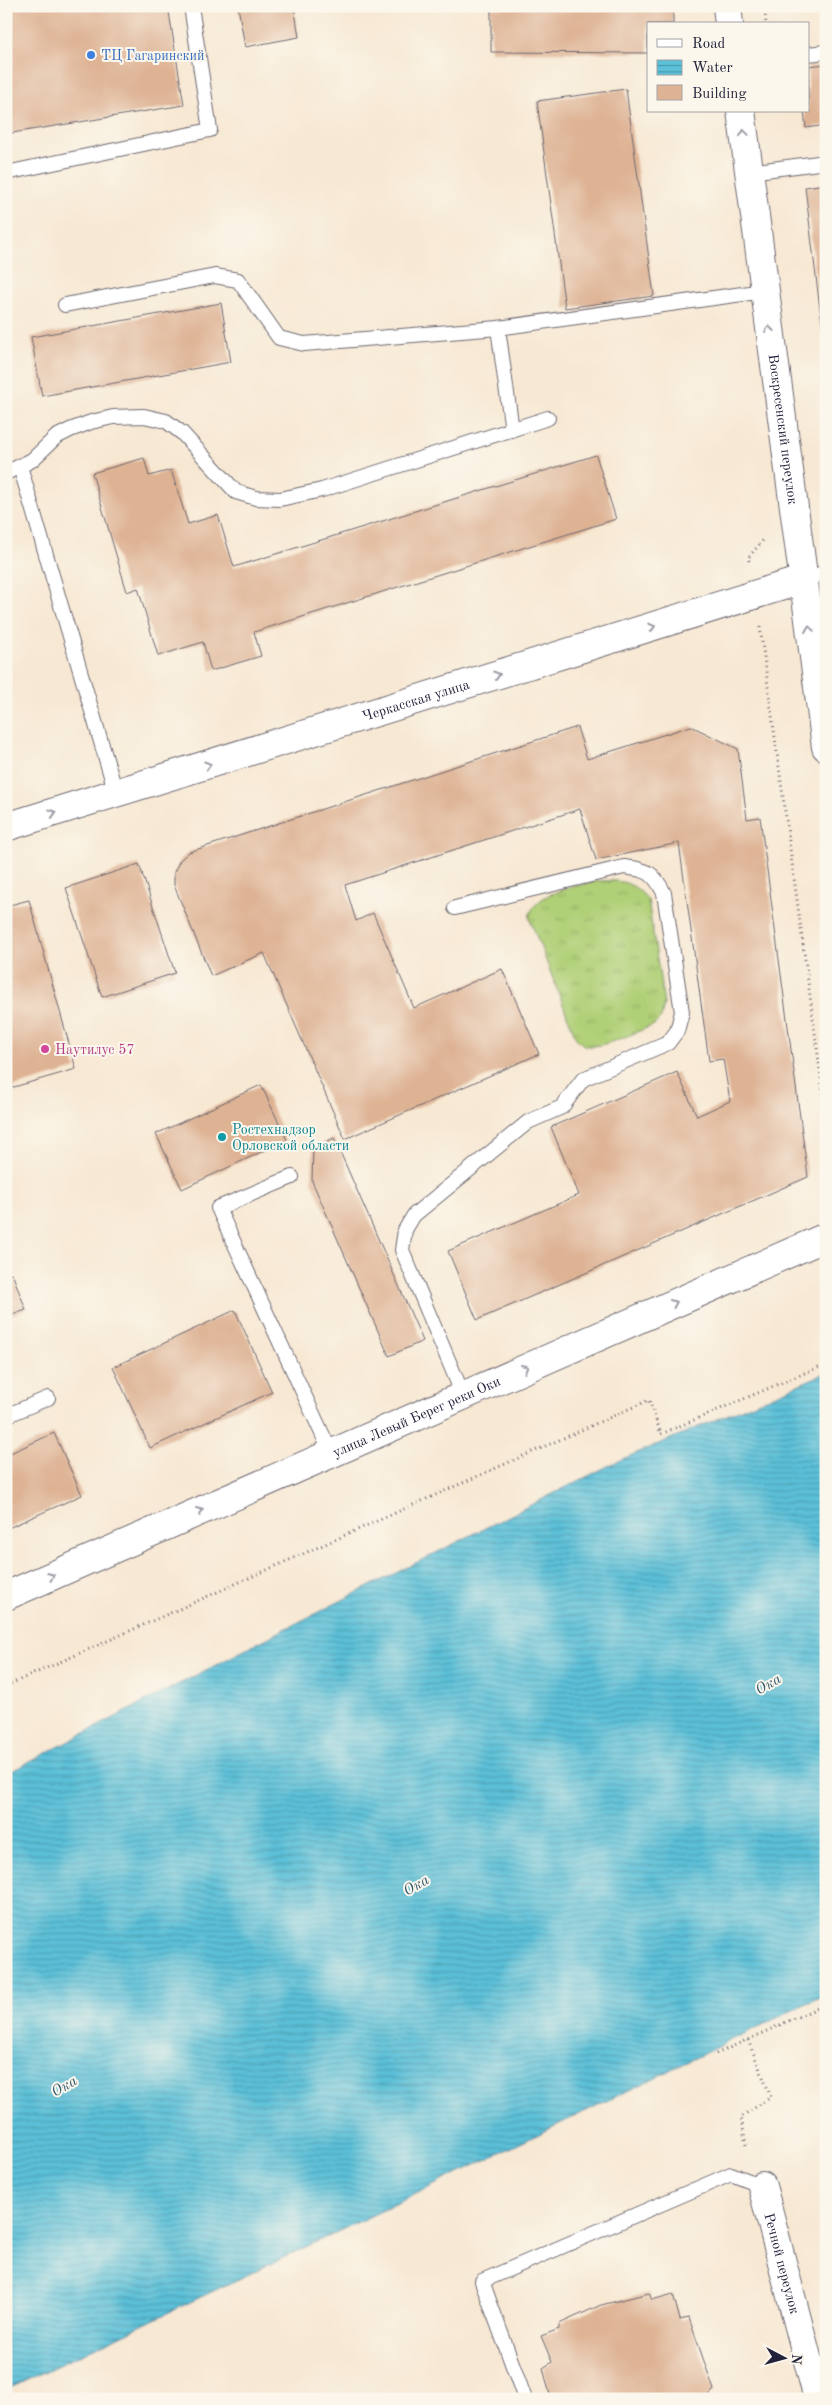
<svg xmlns="http://www.w3.org/2000/svg" width="832" height="2405" font-family="'Old Standard TT',serif">
	<style>
		.grass { fill: url(#grass-tufts); stroke: #697959 }
		.water { fill: url(#water-rules); stroke: #3e718a }
		.building { fill: #deb394 }
		.lines { fill: none; stroke-linecap: round; stroke-linejoin: round }
		.lane-casing { stroke: #6d6770; stroke-width: 16 }
		.street-casing { stroke: #6d6770; stroke-width: 30 }
		.path { stroke: #6d6770; stroke-width: 3; stroke-dasharray: 1 4; stroke-linecap: butt }
		.lane { stroke: #fff; stroke-width: 14 }
		.street { stroke: #fff; stroke-width: 28 }
		.oneway { stroke: #9c9ca7 }
		.shop-dot { fill: #3f7fe0; stroke: #fbf7ec; stroke-width: 2 }
		.hotel-dot { fill: #d1479c; stroke: #fbf7ec; stroke-width: 2 }
		.culture-dot { fill: #0f9aa8; stroke: #fbf7ec; stroke-width: 2 }
		.labels { text-anchor: middle; stroke-width: 4; stroke-linejoin: round; paint-order: stroke }
		.shop-label { font-size: 14px; fill: #366cbe; stroke: #fbf7ec; text-anchor: start }
		.street-label { font-size: 14px; fill: #22223b; stroke: #fbf7ec }
		.hotel-label { font-size: 14px; fill: #b23c85; stroke: #fbf7ec; text-anchor: start }
		.culture-label { font-size: 14px; fill: #0d838f; stroke: #fbf7ec; text-anchor: start }
		.water-label { font-size: 15px; font-style: italic; fill: #365972; stroke: #fbf7ec }
	</style>
	<defs>
		<pattern id="grass-tufts" width="24" height="20" patternUnits="userSpaceOnUse" patternTransform="scale(1.25)"><rect width="24" height="20" fill="#b0d077"/><path d="M3 7l-1-3M5 7V3M7 7l1-3M15 17l-1-3M17 17v-4M19 17l1-3" fill="none" stroke="#97b268"/></pattern>
		<pattern id="water-rules" width="6" height="5" patternUnits="userSpaceOnUse" patternTransform="scale(1.25)"><rect width="6" height="5" fill="#5bc0d8"/><path d="M0 2.5h6" fill="none" stroke="#4b9cb0"/></pattern>
	</defs>
	<rect width="100%" height="100%" fill="#fbf7ec"/>
	<filter id="ink" filterUnits="userSpaceOnUse"><feTurbulence type="fractalNoise" baseFrequency=".02" numOctaves="2"/><feDisplacementMap in="SourceGraphic" scale="10" xChannelSelector="R" yChannelSelector="G"/><feConvolveMatrix kernelMatrix="1 2 1 2 8 2 1 2 1" color-interpolation-filters="sRGB"/></filter>
	<filter id="wash" filterUnits="userSpaceOnUse"><feTurbulence type="fractalNoise" baseFrequency=".0096" numOctaves="4" result="noise"/><feDisplacementMap in="SourceGraphic" scale="20" xChannelSelector="R" yChannelSelector="G"/><feGaussianBlur stdDeviation="1.12" result="paint"/><feColorMatrix in="noise" values="0 0 0 0 0 0 0 0 0 0 0 0 0 0 0 0 0 1.4 0 .05"/><feComposite in="paint" operator="in"/></filter>
	<g filter="url(#wash)">
		<rect width="100%" height="100%" fill="#f7e8d3"/>
		<!-- grass -->
		<path class="grass" d="M598,881C620,880 633,881 648,900L664,1004L661,1018L654,1025C638,1031 606,1047 589,1046C583,1046 580,1042 576,1038L529,917C536,891 574,887 598,881Z"/>
		<!-- water -->
		<path class="water" d="M826,1373V1994L379,2212L6,2390V1774L279,1632L618,1461Z"/>
		<g id="blocks">
			<!-- building -->
			<path class="building" d="M6,6H168L184,105L6,134Z
				M238,6H294L299,37L245,47Z
				M605,6H673V24H648V53L491,52V8H605Z
				M789,6H806V7L790,9Z
				M826,64V125L806,128L804,111H808V66Z
				M626,89L654,296L565,308L537,101Z
				M826,184V350H825L805,187Z
				M221,303L231,362L42,396L31,337Z
				M596,455L616,519L254,632L261,656L211,671L203,642L158,656L138,588L127,592L92,473L144,458L149,476L171,470L188,524L218,515L234,567Z
				M691,726L738,749L747,819L760,817L808,1177L477,1320L448,1251L579,1195L551,1127L677,1072L697,1116L730,1101L723,1059L709,1061L679,843L596,860L580,809L345,885L356,921L373,913L414,1008L502,969L539,1054L345,1139L264,953L211,976L174,885V872L180,860L189,852L577,727L587,759Z
				M139,864L175,973L102,997L66,888Z
				M29,900L76,1069L7,1089L6,906Z
				M261,1085L287,1140L182,1189L156,1134Z
				M334,1138L423,1341L389,1356L312,1181L313,1148Z
				M12,1273L26,1310L6,1317V1275Z
				M235,1310L272,1392L150,1448L113,1367Z
				M54,1433L82,1495L6,1529V1455Z
				M649,2293L652,2300L673,2294L680,2320L689,2318L714,2390L708,2396V2399H551L543,2368L552,2362L541,2336L559,2329V2324L601,2305Z"/>
		</g>
	</g>
	<g filter="url(#ink)">
		<use href="#blocks" fill-opacity="0" stroke="#6d6770" stroke-width="1"/>
		<g class="lines">
			<!-- lane casing -->
			<g class="lane-casing">
				<path id="lane" d="M808,54L826,52
					M749,172L826,162
					M6,173L210,130L191,6
					M65,305L215,276L238,280L279,338L304,344L498,328
					M512,430L498,328L764,291
					M20,466L116,793
					M6,473L32,460L56,437L70,430L91,422L113,417L144,416L166,421L182,433L236,492L256,498L280,499L322,490L548,418
					M802,580L826,572
					M455,908L624,867C647,870 653,871 664,893L682,1012L677,1031L668,1043L583,1079L562,1107L528,1122L414,1215L405,1230L402,1250L463,1395
					M292,1177L218,1208L331,1453
					M6,1416L48,1398
					M525,2399L482,2281L731,2174L762,2186"/>
			</g>
			<!-- street casing -->
			<g class="street-casing">
				<g id="street">
					<path d="M727,6L729,24"/>
					<path id="s1" d="M741,111L826,747"/>
					<path id="s2" d="M6,827L802,580"/>
					<path id="s3" d="M6,1596L826,1237"/>
					<path id="s4" d="M762,2186L818,2399"/>
				</g>
			</g>
			<!-- path -->
			<path class="path" d="M764,6L766,24
				M749,561L748,558L764,539
				M760,627L826,1114
				M6,1686L649,1400L661,1434L826,1364
				M716,2054L826,2004
				M746,2145L741,2117L771,2097L748,2040"/>
			<!-- lane -->
			<use href="#lane" class="lane"/>
			<!-- street -->
			<use href="#street" class="street"/>
		</g>
		<!-- one-way arrows -->
		<defs><path id="oneway-chevron" d="M-2-3.5L2.5 0L-2 3.5" fill="none" stroke-width="1.6" stroke-linecap="round" stroke-linejoin="round" transform="scale(1.25)"/></defs>
		<g class="oneway">
			<use href="#oneway-chevron" transform="translate(744 133) rotate(-98)"/>
			<use href="#oneway-chevron" transform="translate(769 329) rotate(-97)"/>
			<use href="#oneway-chevron" transform="translate(652 627) rotate(-17)"/>
			<use href="#oneway-chevron" transform="translate(809 629) rotate(-98)"/>
			<use href="#oneway-chevron" transform="translate(497 675) rotate(-17)"/>
			<use href="#oneway-chevron" transform="translate(208 765) rotate(-17)"/>
			<use href="#oneway-chevron" transform="translate(53 813) rotate(-17)"/>
			<use href="#oneway-chevron" transform="translate(674 1303) rotate(-24)"/>
			<use href="#oneway-chevron" transform="translate(525 1368) rotate(-24)"/>
			<use href="#oneway-chevron" transform="translate(200 1511) rotate(-24)"/>
			<use href="#oneway-chevron" transform="translate(51 1576) rotate(-24)"/>
		</g>
	</g>
	<!-- markers -->
	<circle class="shop-dot" cx="91" cy="55" r="5"/>
	<circle class="hotel-dot" cx="45" cy="1049" r="5"/>
	<circle class="culture-dot" cx="222" cy="1137" r="5"/>
	<g class="labels">
		<!-- shop labels -->
		<g class="shop-label">
			<text x="101" y="60">ТЦ Гагаринский</text>
		</g>
		<!-- street labels -->
		<g class="street-label">
			<text dy="5" stroke="none"><textPath href="#s1" startOffset="321">Воскресенский переулок</textPath></text>
			<text dy="5" stroke="none"><textPath href="#s2" startOffset="429">Черкасская улица</textPath></text>
			<text dy="5" stroke="none"><textPath href="#s3" startOffset="448">улица Левый Берег реки Оки</textPath></text>
			<text dy="5" stroke="none"><textPath href="#s4" startOffset="80">Речной переулок</textPath></text>
		</g>
		<!-- hotel labels -->
		<g class="hotel-label">
			<text x="55" y="1054">Наутилус 57</text>
		</g>
		<!-- culture labels -->
		<g class="culture-label">
			<text x="232" y="1134">Ростехнадзор<tspan x="232" dy="16">Орловской области</tspan></text>
		</g>
		<!-- water labels -->
		<g class="water-label">
			<text transform="translate(768 1684) rotate(-30)" y="5">Ока</text>
			<text transform="translate(416 1885) rotate(-30)" y="5">Ока</text>
			<text transform="translate(64 2086) rotate(-30)" y="5">Ока</text>
		</g>
	</g>
	<!-- margin -->
	<rect width="832" height="2405" fill="none" stroke="#fbf7ec" stroke-width="25"/>
	<!-- legend -->
	<rect x="647" y="22" width="162" height="90" fill="#fbf7ec" stroke="#a4a2a5"/>
	<rect x="657" y="39" width="25" height="8" fill="#ffffff" stroke="#a4a2a5"/>
	<text x="692" y="48" font-size="15" fill="#22223b">Road</text>
	<rect x="657" y="60" width="25" height="15" fill="url(#water-rules)" stroke="#a4a2a5"/>
	<text x="692" y="72" font-size="15" fill="#22223b">Water</text>
	<rect x="657" y="85" width="25" height="15" fill="#deb394" stroke="#a4a2a5"/>
	<text x="692" y="98" font-size="15" fill="#22223b">Building</text>
	<!-- north arrow -->
	<g transform="translate(784 2358) rotate(96)" stroke="#fbf7ec" stroke-width="4" paint-order="stroke">
	<path d="M0-4L9 19L0 12L-9 19Z" fill="#22223b"/>
	<text y="-8" font-size="14" font-weight="bold" text-anchor="middle" fill="#22223b">N</text>
	</g>
</svg>
